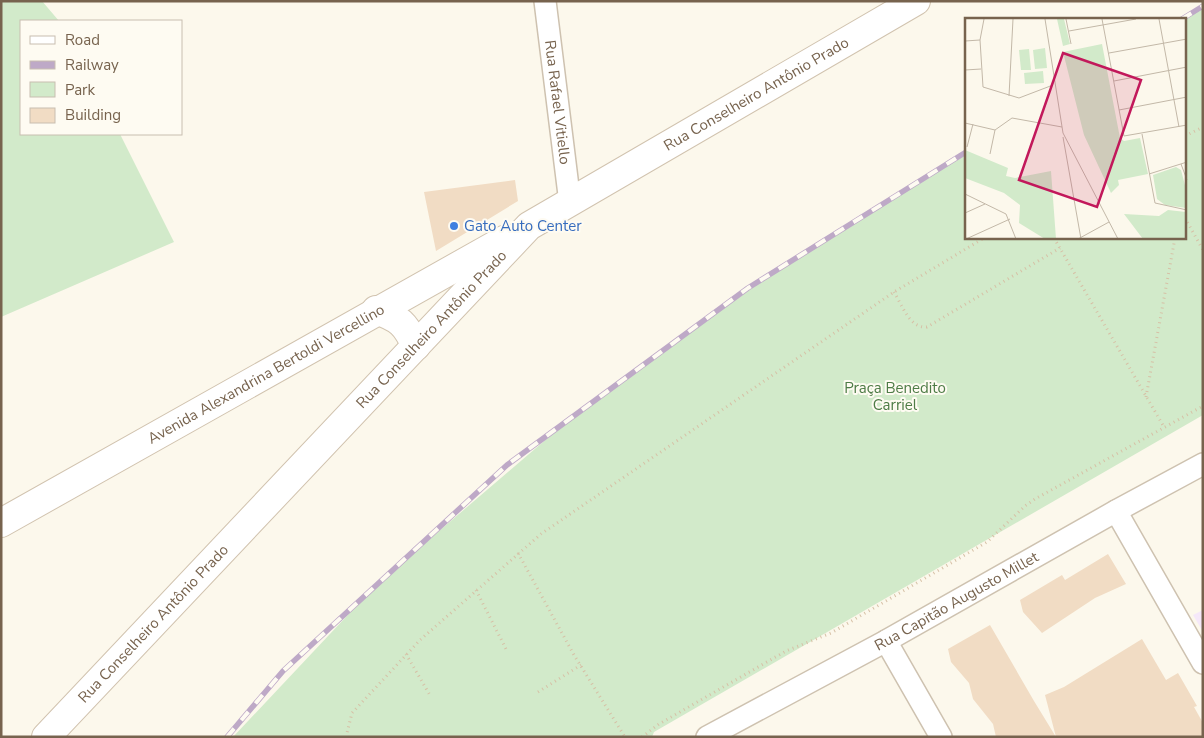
<svg xmlns="http://www.w3.org/2000/svg" width="1204" height="738" font-family="'Nunito Sans',sans-serif">
	<style>
		.education { fill: #f5e8f9 }
		.green { fill: #d2eaca }
		.building { fill: #f1dcc4 }
		.lines { fill: none; stroke-linecap: round; stroke-linejoin: round }
		.street-casing { stroke: #cec2b0; stroke-width: 24 }
		.secondary-casing { stroke: #d1c3af; stroke-width: 30 }
		.path { stroke: #d6c0a6; stroke-width: 3; stroke-dasharray: 1 4; stroke-linecap: butt }
		.street { stroke: #fff; stroke-width: 21 }
		.secondary { stroke: #fff; stroke-width: 28 }
		.rail-casing { stroke: #bea9c7; stroke-width: 5.5 }
		.rail { stroke: #fefbf2; stroke-width: 4; stroke-dasharray: 11; stroke-linecap: butt }
		.shop-dot { fill: #3f7fe0; stroke: #fefbf2; stroke-width: 2 }
		.labels { text-anchor: middle; stroke-width: 4; stroke-linejoin: round; paint-order: stroke }
		.street-label { font-size: 15px; fill: #77634e; stroke: #fefbf2 }
		.shop-label { font-size: 15px; fill: #366cbe; stroke: #fefbf2; text-anchor: start }
		.park-label { font-size: 15px; fill: #4e7c46; stroke: #fefbf2 }
		.inset-road { fill: none; stroke: #c3b8a8; stroke-width: 1 }
		.view { fill: #c2185b; fill-opacity: 0.15; stroke: #c2185b; stroke-width: 2.5 }
		.inset-edge { fill: none; stroke: #77634e; stroke-width: 2.5 }
	</style>
	<rect width="100%" height="100%" fill="#fcf8ec"/>
	<!-- education -->
	<path class="education" d="M1203,610V632L1193,615Z"/>
	<!-- green -->
	<path class="green" d="M1,1H42L59,21H21V134H120L174,242L1,317Z
		M1203,6V415L654,732L652,737H233L376,585L571,418L780,268L966,152V238H1185V19H1182Z"/>
	<!-- building -->
	<path class="building" d="M515,180L518,201L436,251L424,192Z
		M1108,554L1126,584L1095,598L1042,633L1023,612L1020,600L1062,575L1065,580Z
		M990,625L1034,701L1056,737H996L993,724L973,699L969,683L951,662L948,649Z
		M1142,639L1166,680L1178,673L1197,706L1194,707L1203,723V737H1056L1045,695L1064,687Z"/>
	<g class="lines">
		<!-- street casing -->
		<g class="street-casing">
			<g id="street">
				<path id="s1" d="M545,1L570,203"/>
				<path d="M1116,511L1203,663"/>
				<path d="M886,641L941,737"/>
				<path id="s2" d="M707,737L886,641L1116,511L1203,464"/>
			</g>
		</g>
		<!-- secondary casing -->
		<g class="secondary-casing">
			<g id="secondary">
				<path d="M376,310C400,319 405,323 416,346"/>
				<path id="s3" d="M1,523L506,239"/>
				<path id="s4" d="M46,737L529,226L916,1"/>
			</g>
		</g>
		<!-- path -->
		<path class="path" d="M1185,136L1203,127
			M1185,218L1203,250
			M1054,238L1164,427
			M894,292C902,305 910,329 927,327L1060,248
			M1146,397L1175,238
			M518,553L574,655L625,737
			M476,590L506,649
			M406,654L431,697
			M538,692L581,665
			M348,737L347,733L352,713L420,640L541,534L894,292L984,238
			M642,737L659,724L786,651L831,633L987,542L1025,506L1035,499L1203,406"/>
		<!-- street -->
		<use href="#street" class="street"/>
		<!-- secondary -->
		<use href="#secondary" class="secondary"/>
		<!-- rail casing -->
		<g class="rail-casing">
			<path id="rail" d="M1182,19L1203,6
				M227,737L283,671L507,465L748,288L966,152"/>
		</g>
		<!-- rail -->
		<use href="#rail" class="rail"/>
	</g>
	<!-- markers -->
	<circle class="shop-dot" cx="454" cy="226" r="5"/>
	<g class="labels">
		<!-- street labels -->
		<g class="street-label">
			<text dy="5" stroke="none"><textPath href="#s4" startOffset="966">Rua Conselheiro Antônio Prado</textPath></text>
			<text dy="5" stroke="none"><textPath href="#s1" startOffset="102">Rua Rafael Vitiello</textPath></text>
			<text dy="5" stroke="none"><textPath href="#s4" startOffset="561">Rua Conselheiro Antônio Prado</textPath></text>
			<text dy="5" stroke="none"><textPath href="#s3" startOffset="304">Avenida Alexandrina Bertoldi Vercellino</textPath></text>
			<text dy="5" stroke="none"><textPath href="#s2" startOffset="284">Rua Capitão Augusto Millet</textPath></text>
			<text dy="5" stroke="none"><textPath href="#s4" startOffset="156">Rua Conselheiro Antônio Prado</textPath></text>
		</g>
		<!-- shop labels -->
		<g class="shop-label">
			<text x="464" y="231">Gato Auto Center</text>
		</g>
		<!-- park labels -->
		<g class="park-label">
			<text x="895" y="393">Praça Benedito<tspan x="895" dy="17">Carriel</tspan></text>
		</g>
	</g>
	<!-- overview -->
	<g transform="translate(965 18)">
		<rect width="221" height="221" fill="#fcf8ec"/>
		<path d="M92,1H99L105,26L98,28ZM137,26L155,120L159,123L175,120L183,156L153,162L154,167L146,175L119,117L98,34ZM80,30L82,50L70,51L68,32ZM64,31L66,52H56L54,32ZM78,53L79,65L60,66L59,55ZM0,132L43,150L41,158L50,160L86,153L91,221H80L54,205L55,187L39,175L0,160ZM211,149L216,152L221,171V190L200,187L192,181L188,157ZM203,192L221,194V221H178L159,196L194,198Z" fill="#d2eaca"/>
		<path class="inset-road" d="M19,1L15,22L18,69L54,80L88,67M80,1L98,115L153,221M101,1L106,26M137,1L159,118L222,107M194,1L214,109M104,13L171,1M0,23L15,22M144,35L222,21M0,52L16,51M149,63L222,49M44,78L48,1M154,92L222,79M0,105L30,112L47,100L97,109M177,116L190,185L222,192M98,119L116,221M2,129L8,106M25,136L30,112M216,146L222,162M184,156L222,144M0,176L41,196L51,221M0,195L20,186M1,221L45,201M113,221L144,204"/>
		<path class="view" d="M98,35L176,62L132,189L54,162Z"/>
		<rect width="221" height="221" class="inset-edge"/>
	</g>
	<!-- border -->
	<rect width="1204" height="738" fill="none" stroke="#77634e" stroke-width="5"/>
	<!-- legend -->
	<rect x="20" y="20" width="162" height="115" fill="#fefbf2" stroke="#c8beb0"/>
	<rect x="30" y="36" width="25" height="8" fill="#ffffff" stroke="#c8beb0"/>
	<text x="65" y="45" font-size="15" fill="#77634e">Road</text>
	<rect x="30" y="61" width="25" height="8" fill="#bea9c7" stroke="#c8beb0"/>
	<text x="65" y="70" font-size="15" fill="#77634e">Railway</text>
	<rect x="30" y="82" width="25" height="15" fill="#d2eaca" stroke="#c8beb0"/>
	<text x="65" y="95" font-size="15" fill="#77634e">Park</text>
	<rect x="30" y="108" width="25" height="15" fill="#f1dcc4" stroke="#c8beb0"/>
	<text x="65" y="120" font-size="15" fill="#77634e">Building</text>
</svg>
